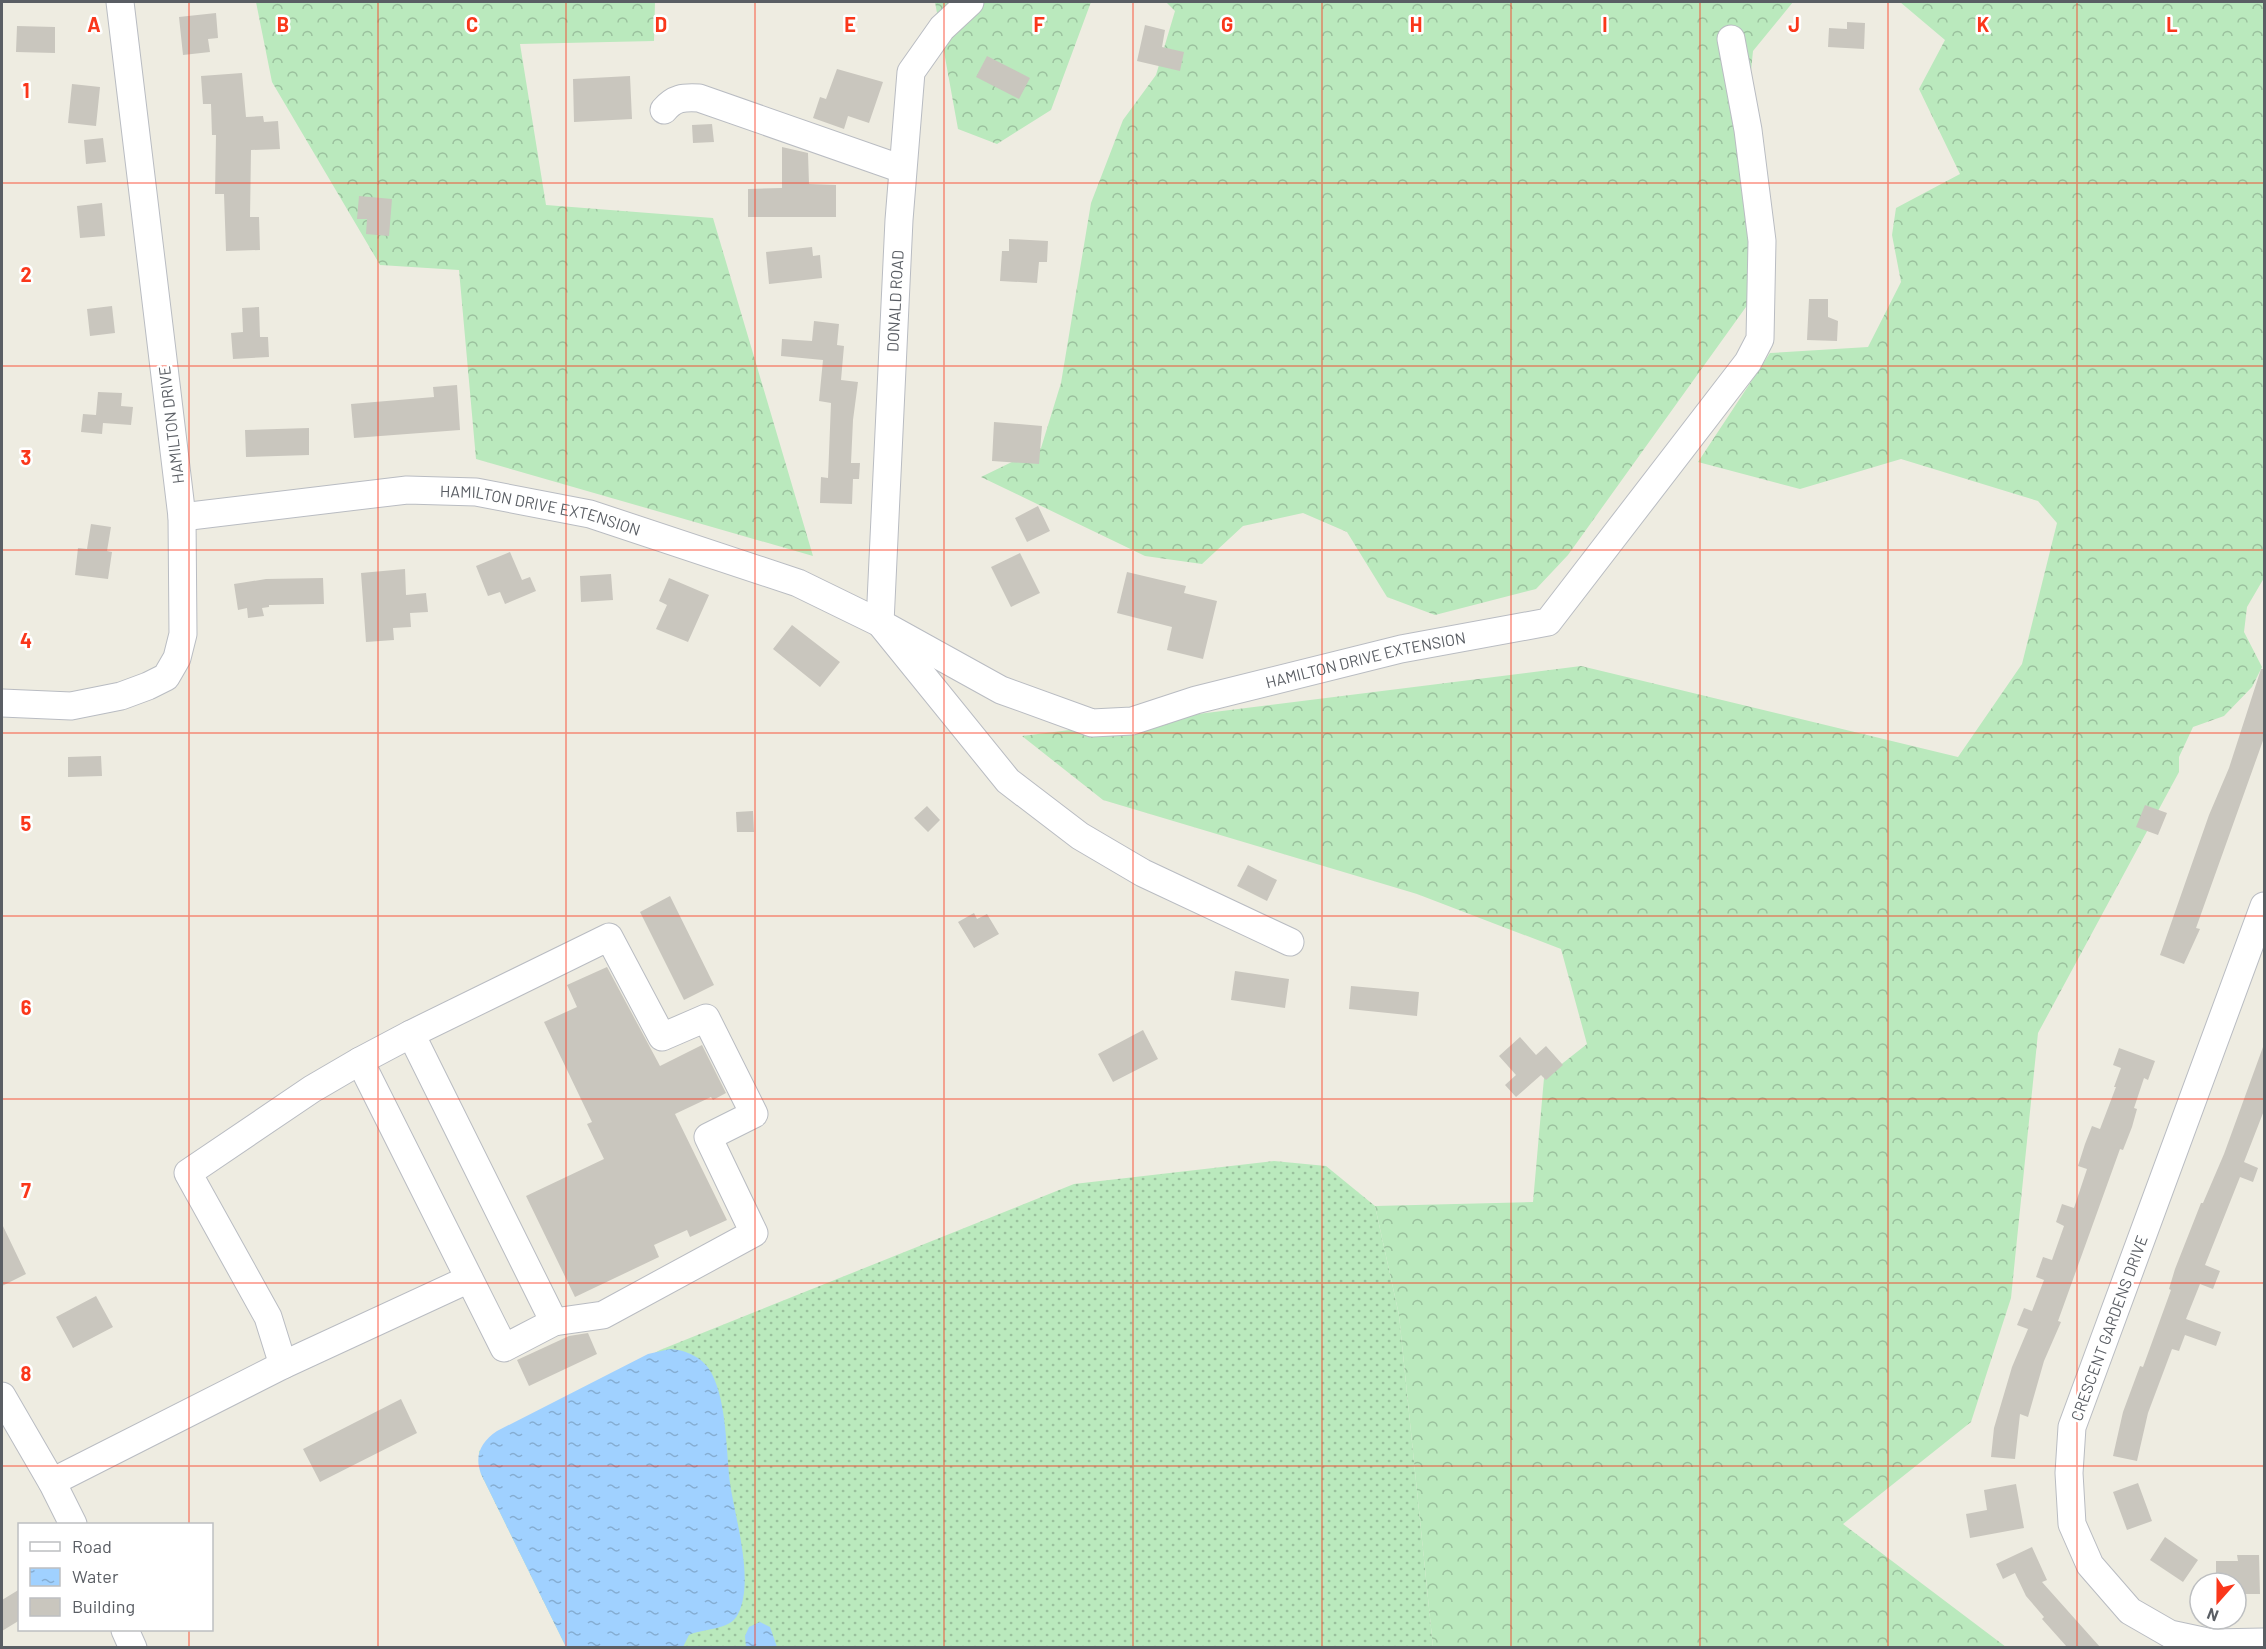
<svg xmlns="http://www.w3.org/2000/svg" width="2266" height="1649" font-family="Barlow,sans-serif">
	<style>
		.grass { fill: url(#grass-dots) }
		.forest { fill: url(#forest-crowns) }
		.water { fill: url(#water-ripples) }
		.building { fill: #c9c6be }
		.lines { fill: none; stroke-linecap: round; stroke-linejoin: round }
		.minor-casing { stroke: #b9bcc2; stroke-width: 29 }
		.minor { stroke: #fff; stroke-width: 27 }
		.grid { fill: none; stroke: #fa371b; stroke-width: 1.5; stroke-opacity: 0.55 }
		.labels { text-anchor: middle; stroke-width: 5; stroke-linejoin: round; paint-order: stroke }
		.street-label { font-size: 16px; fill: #5a5e64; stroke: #fff }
		.grid-label { font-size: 20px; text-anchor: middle; font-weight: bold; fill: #fa371b; stroke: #fff; stroke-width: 5; stroke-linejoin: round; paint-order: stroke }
	</style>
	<defs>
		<pattern id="grass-dots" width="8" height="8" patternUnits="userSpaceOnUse" patternTransform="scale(1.5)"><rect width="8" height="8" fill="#bae9bd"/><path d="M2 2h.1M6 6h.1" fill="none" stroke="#9ac09d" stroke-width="1.8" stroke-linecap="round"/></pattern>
		<pattern id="forest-crowns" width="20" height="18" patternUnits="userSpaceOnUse" patternTransform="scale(1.5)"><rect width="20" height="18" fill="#bae9bd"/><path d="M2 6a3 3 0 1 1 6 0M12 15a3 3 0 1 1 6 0" fill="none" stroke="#9ac09d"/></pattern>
		<pattern id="water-ripples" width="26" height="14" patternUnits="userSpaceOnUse" patternTransform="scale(1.5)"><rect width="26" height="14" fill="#a0d1ff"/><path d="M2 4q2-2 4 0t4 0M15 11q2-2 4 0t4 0" fill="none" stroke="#85add2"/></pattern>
	</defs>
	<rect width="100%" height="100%" fill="#eeece1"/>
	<!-- grass -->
	<path class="grass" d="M1274,1161L1326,1166L1375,1206L1399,1315L1433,1647H566L481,1474L479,1451L660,1350L1074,1184Z"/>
	<!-- forest -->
	<path class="forest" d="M256,2H655L654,41L520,44L546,205L713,218L813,556L476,459L459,270L380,265L272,82Z
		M935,2H1091L1051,110L997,144L958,129Z
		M1166,2H1793L1753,51L1740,180L1756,293L1568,555L1536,589L1435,615L1387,597L1347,532L1303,513L1243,526L1202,564L1145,556L981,477L1041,448L1061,383L1091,203L1123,120L1156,75L1175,11Z
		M1900,2H2264V578L2247,607L2244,632L2262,667L2252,687L2224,716L2193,727L2179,757V772L2038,1033L2011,1298L1971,1422L1843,1524L2006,1647H1433L1399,1315L1375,1206L1533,1202L1544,1078L1587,1044L1561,949L1417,894L1103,800L1022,736L1581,666L1958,757L2022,664L2057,523L2038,501L1901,459L1800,489L1698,462L1770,353L1868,347L1901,282L1892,235L1896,208L1960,174L1919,89L1945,40Z"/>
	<!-- water -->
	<path class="water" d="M670,1349C687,1350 704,1358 712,1374C727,1404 726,1450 730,1483C735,1518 755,1581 738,1614C730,1631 703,1628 689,1635L683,1647H566L481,1474C474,1455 481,1442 497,1431L648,1354Z
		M760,1622L770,1627L777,1647H746L745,1636L749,1627Z"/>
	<!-- building -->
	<path class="building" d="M216,13L218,38L208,39L210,52L183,55L179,17Z
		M1847,22L1865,23L1864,49L1828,47L1829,28L1847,29Z
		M1145,25L1165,30L1162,47L1184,52L1180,71L1137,61Z
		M17,26L55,27V53L16,52Z
		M987,56L1030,78L1019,99L976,77Z
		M837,69L883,82L869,123L848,116L844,129L813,118L820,97L826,99Z
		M242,73L246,117L263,116L264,122L278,121L280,149L251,150L250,217H259L260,250L226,251L224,194H215L216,135H212L211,104H203L201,76Z
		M630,76L632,119L574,122L573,79Z
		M72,84L100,87L96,126L68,123Z
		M712,124L714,142L693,143L692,125Z
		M103,138L106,162L86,164L84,140Z
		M782,147L808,153L809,184L836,185V217H748V189L782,188Z
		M359,196L392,199L389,236L366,234L367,219H357Z
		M102,203L105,236L80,238L77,206Z
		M1009,239L1048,241L1047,262H1039L1037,283L1000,281L1002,251H1009Z
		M812,247L813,256L820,255L822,278L769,284L766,252Z
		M1809,299H1828V317L1838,321L1837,341L1807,340Z
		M112,306L115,333L90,336L87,309Z
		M259,307L260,337H268L269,357L233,359L231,333L243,332L242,308Z
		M814,321L839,324L837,345L844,346L841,380L858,382L853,420L851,463H860L859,479H853L852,504L820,503L821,477L828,478L831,403L819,401L823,360L781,356L782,339L812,341Z
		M457,385L460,430L354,438L351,404L434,397L433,387Z
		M98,392L122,393L121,406L133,407L131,425L103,423L102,434L81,432L83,414L96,415Z
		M994,422L1042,426L1039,464L992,461Z
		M309,428V455L246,457L245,430Z
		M1038,506L1050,531L1027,542L1015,518Z
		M91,524L111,527L107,551L112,552L108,579L75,575L78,548L87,549Z
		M510,552L522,580L530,577L536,591L505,604L500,592L488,596L476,566Z
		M1020,553L1040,593L1011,607L991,567Z
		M405,569L406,595L426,593L428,612L410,613L411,627L393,628L394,640L366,642L361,573Z
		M1127,572L1186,586L1184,593L1217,601L1203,659L1167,650L1172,627L1117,613Z
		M611,574L613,600L581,602L580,576Z
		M323,578L324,604L269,605V607L262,608L264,616L248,618L247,608L238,610L234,584L266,579Z
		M669,578L709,595L688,642L656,629L667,605L659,601Z
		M792,625L840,662L820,687L773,649Z
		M2261,669H2265V735L2196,928L2200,929L2184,964L2160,955L2209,815L2229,768Z
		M101,756L102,776L68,777V757Z
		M2145,805L2167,813L2158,835L2136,827Z
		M927,806L940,820L928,832L914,818Z
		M753,811L754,832H737L736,812Z
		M1248,865L1277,880L1267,901L1237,886Z
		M670,896L714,985L684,1000L640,912Z
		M974,913L977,919L987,914L999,934L974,948L958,922Z
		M607,967L660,1066L702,1045L726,1093L713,1100L711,1097L675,1114L727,1220L690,1237L687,1230L654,1245L659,1257L575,1297L526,1196L604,1159L587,1124L592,1122L544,1022L577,1007L567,985Z
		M1235,971L1289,979L1285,1008L1231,1000Z
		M1351,986L1419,992L1417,1016L1349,1009Z
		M1143,1030L1158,1059L1113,1082L1098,1054Z
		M1520,1037L1536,1055L1546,1046L1563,1065L1546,1080L1541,1075L1516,1097L1505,1085L1516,1075L1499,1056Z
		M2263,1047L2265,1108L2244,1162L2258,1168L2253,1182L2240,1177L2205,1265L2220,1271L2213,1289L2200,1284L2186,1319L2221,1332L2216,1346L2185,1335L2179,1351L2172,1349L2148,1413L2137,1461L2113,1456L2123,1412L2140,1366L2143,1367L2171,1290L2169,1289L2175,1269L2201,1203H2203L2224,1154Z
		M2119,1048L2155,1061L2148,1080L2144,1078L2134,1108L2137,1109L2132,1127L2123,1150L2120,1149L2058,1321L2061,1322L2044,1361L2028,1417L2020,1414L2015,1459L1991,1457L1994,1428L2012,1367L2028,1329L2017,1325L2024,1308L2032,1311L2044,1280L2036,1277L2043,1257L2052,1260L2064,1226L2056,1222L2062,1204L2074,1208L2087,1169L2078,1166L2085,1144L2092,1126L2100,1129L2116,1087H2114L2121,1068L2113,1065Z
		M2,1224L26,1274L2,1286Z
		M96,1296L113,1327L73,1348L56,1317Z
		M588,1333L597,1354L529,1386L517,1360L569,1336Z
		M401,1399L417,1433L320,1482L303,1449Z
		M2138,1483L2152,1521L2127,1530L2113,1492Z
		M2016,1484L2024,1528L1970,1538L1966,1514L1987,1510L1984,1490Z
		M2165,1537L2198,1560L2183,1582L2150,1560Z
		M2032,1547L2047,1580L2042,1582L2100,1647H2067L2042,1619L2044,1617L2026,1596L2015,1573L2003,1579L1996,1564Z
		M2237,1555H2259L2260,1594H2236V1583H2216V1561H2238Z
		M20,1589V1620L2,1631V1600Z"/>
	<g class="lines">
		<!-- minor casing -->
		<g class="minor-casing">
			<g id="minor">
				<path d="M970,2L942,28L911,72L899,220L880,623L1008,781L1080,836L1143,873L1290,942"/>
				<path d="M664,110C674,98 683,97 699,98L902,169"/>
				<path id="s1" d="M182,517L407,490L476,492L590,514L798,583L880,623L1001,690L1092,723L1132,721L1196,700L1401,649L1548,622L1748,362L1760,339L1762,241L1748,130L1731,39"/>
				<path d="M2,703L71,706L121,696L148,686L166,677L177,658L183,634L182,517L120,2"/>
				<path d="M2264,906L2072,1427L2069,1473L2072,1524L2090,1565L2130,1611L2170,1634L2212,1643L2264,1642"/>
				<path d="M411,1034L609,937L662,1037L706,1018L754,1114L708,1137L754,1233L603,1315L554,1322"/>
				<path d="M411,1034L554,1322L504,1348L360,1061Z"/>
				<path d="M283,1365L268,1317L188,1173L312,1089L360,1061"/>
				<path d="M2,1396L53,1484L73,1524"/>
				<path d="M52,1482L283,1365L469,1279"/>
				<path d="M125,1630L133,1648"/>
			</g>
		</g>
		<!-- minor -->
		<use href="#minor" class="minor"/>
	</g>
	<!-- grid -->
	<path class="grid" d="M189,2V1524M378,2V1648M566,2V1648M755,2V1648M944,2V1648M1133,2V1648M1322,2V1648M1511,2V1648M1700,2V1648M1888,2V1648M2077,2V1648M2,183H2264M2,366H2264M2,550H2264M2,733H2264M2,916H2264M2,1099H2264M2,1283H2264M2,1466H2264M189,1630V1648"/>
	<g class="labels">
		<!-- street labels -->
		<g class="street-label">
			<text transform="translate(895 301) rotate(-87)" y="6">DONALD ROAD</text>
			<text transform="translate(171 425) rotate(-97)" y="6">HAMILTON DRIVE</text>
			<text dy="6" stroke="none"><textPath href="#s1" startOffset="362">HAMILTON DRIVE EXTENSION</textPath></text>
			<text dy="6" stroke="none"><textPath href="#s1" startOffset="1239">HAMILTON DRIVE EXTENSION</textPath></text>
			<text transform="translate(2109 1328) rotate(-70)" y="6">CRESCENT GARDENS DRIVE</text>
		</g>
	</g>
	<g class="grid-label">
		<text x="94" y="32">A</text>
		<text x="283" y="32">B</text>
		<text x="472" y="32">C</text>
		<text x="661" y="32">D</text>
		<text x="850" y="32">E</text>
		<text x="1039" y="32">F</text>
		<text x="1227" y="32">G</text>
		<text x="1416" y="32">H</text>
		<text x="1605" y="32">I</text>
		<text x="1794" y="32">J</text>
		<text x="1983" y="32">K</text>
		<text x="2172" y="32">L</text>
		<text x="26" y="98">1</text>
		<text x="26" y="282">2</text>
		<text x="26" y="465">3</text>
		<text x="26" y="648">4</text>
		<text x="26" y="831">5</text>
		<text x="26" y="1015">6</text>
		<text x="26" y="1198">7</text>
		<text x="26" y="1381">8</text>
	</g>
	<!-- border -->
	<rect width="2266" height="1649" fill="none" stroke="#5a5e64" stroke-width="6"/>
	<!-- legend -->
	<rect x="18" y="1523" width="195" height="108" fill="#ffffff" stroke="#bdbfc1" stroke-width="1.5"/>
	<rect x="30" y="1542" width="30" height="9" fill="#ffffff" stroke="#bdbfc1" stroke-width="1.5"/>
	<text x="72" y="1553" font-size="18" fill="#5a5e64">Road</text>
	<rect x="30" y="1568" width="30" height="18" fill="url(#water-ripples)" stroke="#bdbfc1" stroke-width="1.5"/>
	<text x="72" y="1583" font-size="18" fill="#5a5e64">Water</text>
	<rect x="30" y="1598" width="30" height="18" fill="#c9c6be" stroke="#bdbfc1" stroke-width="1.5"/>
	<text x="72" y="1613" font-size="18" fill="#5a5e64">Building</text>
	<!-- north arrow -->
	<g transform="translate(2218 1601) rotate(201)"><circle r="28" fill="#ffffff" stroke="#bdbfc1" stroke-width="1.5"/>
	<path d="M0-4.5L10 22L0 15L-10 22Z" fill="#fa371b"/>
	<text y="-9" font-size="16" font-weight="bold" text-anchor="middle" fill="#5a5e64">N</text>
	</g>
</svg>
